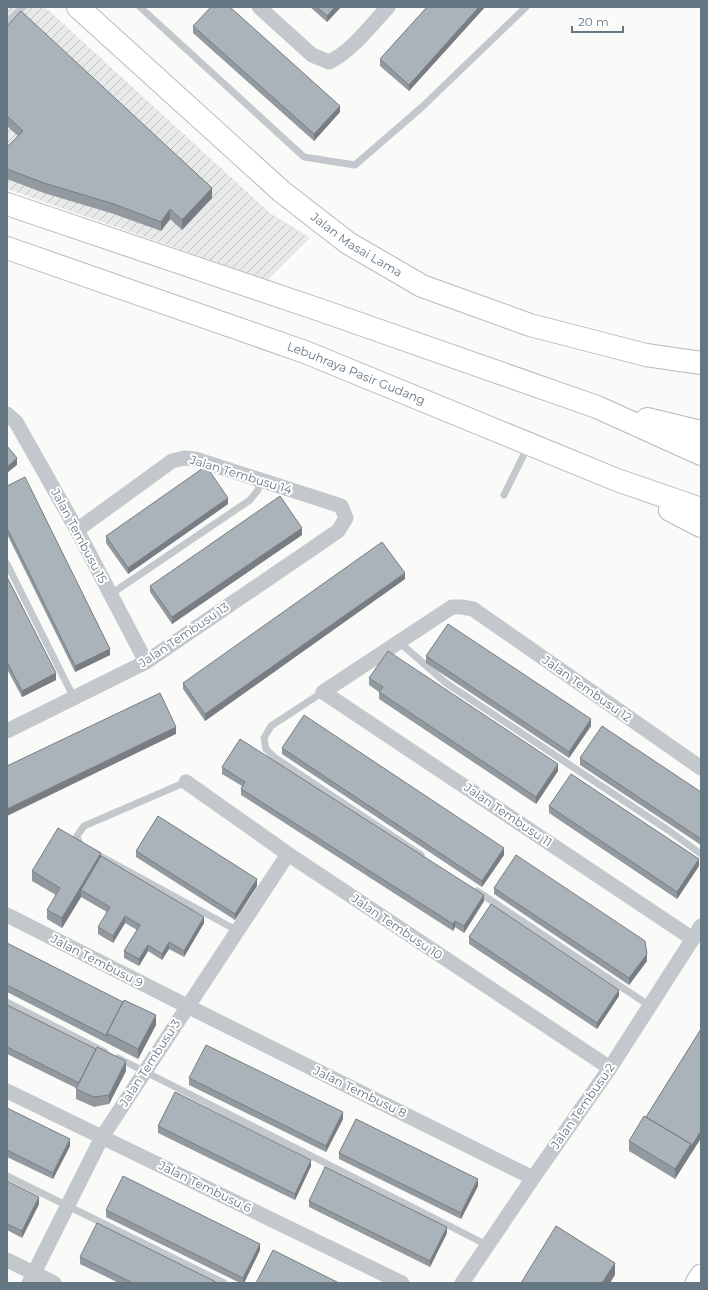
<svg xmlns="http://www.w3.org/2000/svg" width="708" height="1290" font-family="Montserrat,sans-serif">
	<style>
		.industrial { fill: url(#industrial-furrows) }
		.lines { fill: none; stroke-linecap: round; stroke-linejoin: round }
		.secondary-casing { stroke: #b3babf; stroke-width: 23 }
		.primary-casing { stroke: #b5babe; stroke-width: 24 }
		.highway-casing { stroke: #b4b9bd; stroke-width: 24 }
		.lane { stroke: #c3c8cc; stroke-width: 7 }
		.street { stroke: #c3c8cc; stroke-width: 15 }
		.secondary { stroke: #fff; stroke-width: 21 }
		.primary { stroke: #fff; stroke-width: 22 }
		.highway { stroke: #fff; stroke-width: 22 }
		.wall { fill: #929a9f }
		.shaded-wall { fill: #777d82 }
		.building { fill: #aab3b9; stroke: #777d82 }
		.labels { text-anchor: middle; stroke-width: 4; stroke-linejoin: round; paint-order: stroke }
		.street-label { font-size: 12px; fill: #657683; stroke: #fff }
	</style>
	<defs>
		<pattern id="industrial-furrows" width="10" height="10" patternUnits="userSpaceOnUse"><rect width="10" height="10" fill="#e8e9e9"/><path d="M-1 1l2-2M0 10L10 0M9 11l2-2" fill="none" stroke="#c0c1c2"/></pattern>
	</defs>
	<rect width="100%" height="100%" fill="#fafaf8"/>
	<!-- industrial -->
	<path class="industrial" d="M7,7H45L270,213L310,238L268,280L7,189Z"/>
	<g class="lines">
		<!-- secondary casing -->
		<g class="secondary-casing">
			<path id="secondary" d="M696,1283L701,1275"/>
		</g>
		<!-- primary casing -->
		<g class="primary-casing">
			<g id="primary">
				<path id="s1" d="M78,7L281,191L348,243L422,286L530,325L646,355L701,363"/>
			</g>
		</g>
		<!-- highway casing -->
		<g class="highway-casing">
			<g id="highway">
				<path d="M7,204L323,311L597,407L701,454"/>
				<path id="s2" d="M7,248L305,352L617,480L701,509"/>
				<path d="M647,419L701,432"/>
				<path d="M670,510L701,526"/>
			</g>
		</g>
		<!-- lane -->
		<path class="lane" d="M140,7L304,157L355,165L422,107L526,7
			M7,22L23,7
			M504,495L528,446
			M7,564L74,698
			M111,594L250,500L258,490L260,480
			M399,642L446,683L668,830L701,854
			M323,692L271,726L264,738L266,749L274,757L421,855
			M186,782L84,826L77,836L80,845L238,931
			M477,891L650,1006
			M7,1002L105,1052
			M118,1058L487,1245
			M7,1176L224,1283"/>
		<!-- street -->
		<path class="street" d="M259,7L312,55L329,62C352,51 371,25 388,7
			M7,414L16,422L77,530L146,662
			M7,731L146,662L338,531L346,518L341,506L195,459L184,458L172,461L77,530
			M186,782L288,854L610,1068
			M7,915L187,1006L533,1178
			M693,939L323,692L452,607H462L473,609L701,768
			M7,1091L402,1283
			M7,1260L54,1283
			M29,1283L102,1137L288,854
			M462,1283L533,1178L610,1068L701,926"/>
		<!-- secondary -->
		<use href="#secondary" class="secondary"/>
		<!-- primary -->
		<use href="#primary" class="primary"/>
		<!-- highway -->
		<use href="#highway" class="highway"/>
	</g>
	<!-- wall -->
	<path class="wall" d="M310,7H341L327,22Z
		M427,7H485L409,91L380,66V59Z
		M7,26L212,198L182,230L170,219L161,231L114,214L44,193L7,179V147L18,136L7,126Z
		M193,26L340,112L314,141L193,33Z
		M7,486L110,655L75,672L7,534Z
		M228,504L128,574L106,543V536Z
		M302,535L172,624L150,592V586Z
		M7,577L56,680L22,697L7,669Z
		M405,579L205,721L183,689V683Z
		M426,656L591,726L569,758L426,663Z
		M369,678L558,771L536,804L379,699V692L369,685Z
		M282,748L504,855L482,887L282,754Z
		M580,758L701,792V845L580,765Z
		M222,767L484,901L464,933L455,927L453,931L241,795V789L242,786L222,774Z
		M549,806L699,866L677,899L549,813Z
		M136,851L257,886L235,920L136,857Z
		M101,856L204,923L184,957L169,949L162,960L148,951L139,966L124,958V951L137,930L125,923L113,943L98,934V927L107,912L81,897L62,928L47,919V910L56,895L32,881V871Z
		M494,888L647,961L629,985L494,894Z
		M469,937L619,996L597,1029L469,944Z
		M7,943L156,1025L138,1059L7,992Z
		M7,1005L126,1071L109,1104L94,1107L76,1099V1088L7,1054Z
		M701,1029V1138L675,1179L629,1151V1141L646,1117Z
		M189,1078L343,1119L326,1152L189,1085Z
		M7,1108L70,1146L53,1179L7,1157Z
		M158,1126L311,1166L295,1200L158,1133Z
		M339,1153L478,1186L461,1219L339,1159Z
		M7,1181L39,1204L22,1238L7,1230Z
		M309,1201L447,1233L430,1267L309,1207Z
		M106,1210L260,1250L244,1283H240L106,1217Z
		M80,1257L218,1283H119L80,1264Z"/>
	<!-- shaded-wall -->
	<path class="shaded-wall" d="M335,7H341L327,22V16Z
		M479,7H485L409,91V85Z
		M340,106V112L314,141V134Z
		M212,188V198L182,230V220Z
		M170,209V219L161,231V222Z
		M17,458V465L7,473V467Z
		M228,498V504L128,574V568Z
		M302,528V535L172,624V617Z
		M405,573V579L205,721V714Z
		M110,649V655L75,672V666Z
		M56,673V680L22,697V691Z
		M591,719V726L569,758V752Z
		M176,727V734L7,816V809Z
		M558,764V771L536,804V797Z
		M504,848V855L482,887V881Z
		M101,853V863L81,890V897L62,928V918Z
		M699,859V866L677,899V892Z
		M257,879V886L235,920V914Z
		M484,895V901L464,933V926Z
		M125,916V923L113,943V936Z
		M204,917V923L184,957V951Z
		M455,921V927L453,931V924Z
		M169,942V949L162,960V954Z
		M148,945V951L139,966V959Z
		M647,954V961L629,985V978Z
		M619,990V996L597,1029V1023Z
		M156,1015V1025L138,1059V1049Z
		M126,1061V1071L109,1104V1095Z
		M343,1112V1119L326,1152V1146Z
		M701,1131V1138L675,1179V1169L691,1144Z
		M70,1139V1146L53,1179V1173Z
		M311,1160V1166L295,1200V1194Z
		M478,1179V1186L461,1219V1213Z
		M39,1197V1204L22,1238V1231Z
		M447,1227V1233L430,1267V1261Z
		M260,1244V1250L244,1283H243V1278Z
		M615,1263V1275L610,1283H602Z"/>
	<!-- building -->
	<path class="building" d="M211,7H230L340,106L314,134L193,26Z
		M317,7H335L327,16Z
		M427,7H479L409,85L380,59Z
		M21,11L212,188L182,220L170,209L161,222L114,204L44,183L7,169V147L23,131L7,116V26Z
		M7,446L17,458L7,467Z
		M206,466L228,498L128,568L106,536Z
		M25,477L110,649L75,666L7,528V486Z
		M280,496L302,528L172,617L150,586Z
		M382,542L405,573L205,714L183,683Z
		M7,577L56,673L22,691L7,662Z
		M448,624L591,719L569,752L426,656Z
		M388,651L558,764L536,797L379,692L383,687L369,678Z
		M160,693L176,727L7,809V766Z
		M304,715L504,848L482,881L282,748Z
		M602,726L701,792V839L580,758Z
		M240,739L484,895L464,926L455,921L453,924L241,789L245,782L222,767Z
		M571,774L699,859L677,892L549,806Z
		M158,816L257,879L235,914L136,851Z
		M58,828L101,853L62,918L47,910L60,888L32,871Z
		M516,855L645,941L647,954L629,978L494,888Z
		M101,856L204,917L184,951L169,942L162,954L148,945L139,959L124,951L140,925L125,916L113,936L98,927L110,907L81,890Z
		M491,904L619,990L597,1023L469,937Z
		M7,943L123,1002L107,1033V1036L7,985Z
		M124,1000L156,1015L138,1049L107,1033Z
		M7,1005L96,1049L79,1083L7,1047Z
		M701,1029V1131L691,1147V1144L646,1117Z
		M206,1045L343,1112L326,1146L189,1078Z
		M97,1047L126,1061L109,1095L94,1097L76,1089Z
		M175,1092L311,1160L295,1194L158,1126Z
		M7,1108L70,1139L53,1173L7,1150Z
		M644,1116L691,1144L675,1169L629,1141Z
		M356,1119L478,1179L461,1213L339,1153Z
		M325,1167L447,1227L430,1261L309,1201Z
		M123,1176L260,1244L243,1278L106,1210Z
		M7,1181L39,1197L22,1231L7,1224Z
		M97,1223L218,1283H133L80,1257Z
		M556,1226L615,1263L602,1283H521Z
		M273,1250L339,1283H256Z"/>
	<g class="labels">
		<!-- street labels -->
		<g class="street-label">
			<text dy="4" stroke="none"><textPath href="#s1" startOffset="367">Jalan Masai Lama</textPath></text>
			<text dy="4" stroke="none"><textPath href="#s2" startOffset="371">Lebuhraya Pasir Gudang</textPath></text>
			<text transform="translate(241 475) rotate(17)" y="4">Jalan Tembusu 14</text>
			<text transform="translate(79 536) rotate(62)" y="4">Jalan Tembusu 15</text>
			<text transform="translate(184 635) rotate(-34)" y="4">Jalan Tembusu 13</text>
			<text transform="translate(587 689) rotate(35)" y="4">Jalan Tembusu 12</text>
			<text transform="translate(508 815) rotate(34)" y="4">Jalan Tembusu 11</text>
			<text transform="translate(397 927) rotate(34)" y="4">Jalan Tembusu 10</text>
			<text transform="translate(97 961) rotate(27)" y="4">Jalan Tembusu 9</text>
			<text transform="translate(150 1063) rotate(-57)" y="4">Jalan Tembusu 3</text>
			<text transform="translate(360 1092) rotate(26)" y="4">Jalan Tembusu 8</text>
			<text transform="translate(583 1106) rotate(-55)" y="4">Jalan Tembusu 2</text>
			<text transform="translate(205 1187) rotate(26)" y="4">Jalan Tembusu 6</text>
		</g>
	</g>
	<!-- border -->
	<rect width="708" height="1290" fill="none" stroke="#657683" stroke-width="16"/>
	<!-- scale -->
	<path d="M572 26v6h51v-6" fill="none" stroke="#657683" stroke-width="2"/>
	<text x="578" y="26" font-size="12" fill="#657683" stroke="#ffffff" stroke-width="3" paint-order="stroke">20 m</text>
</svg>
